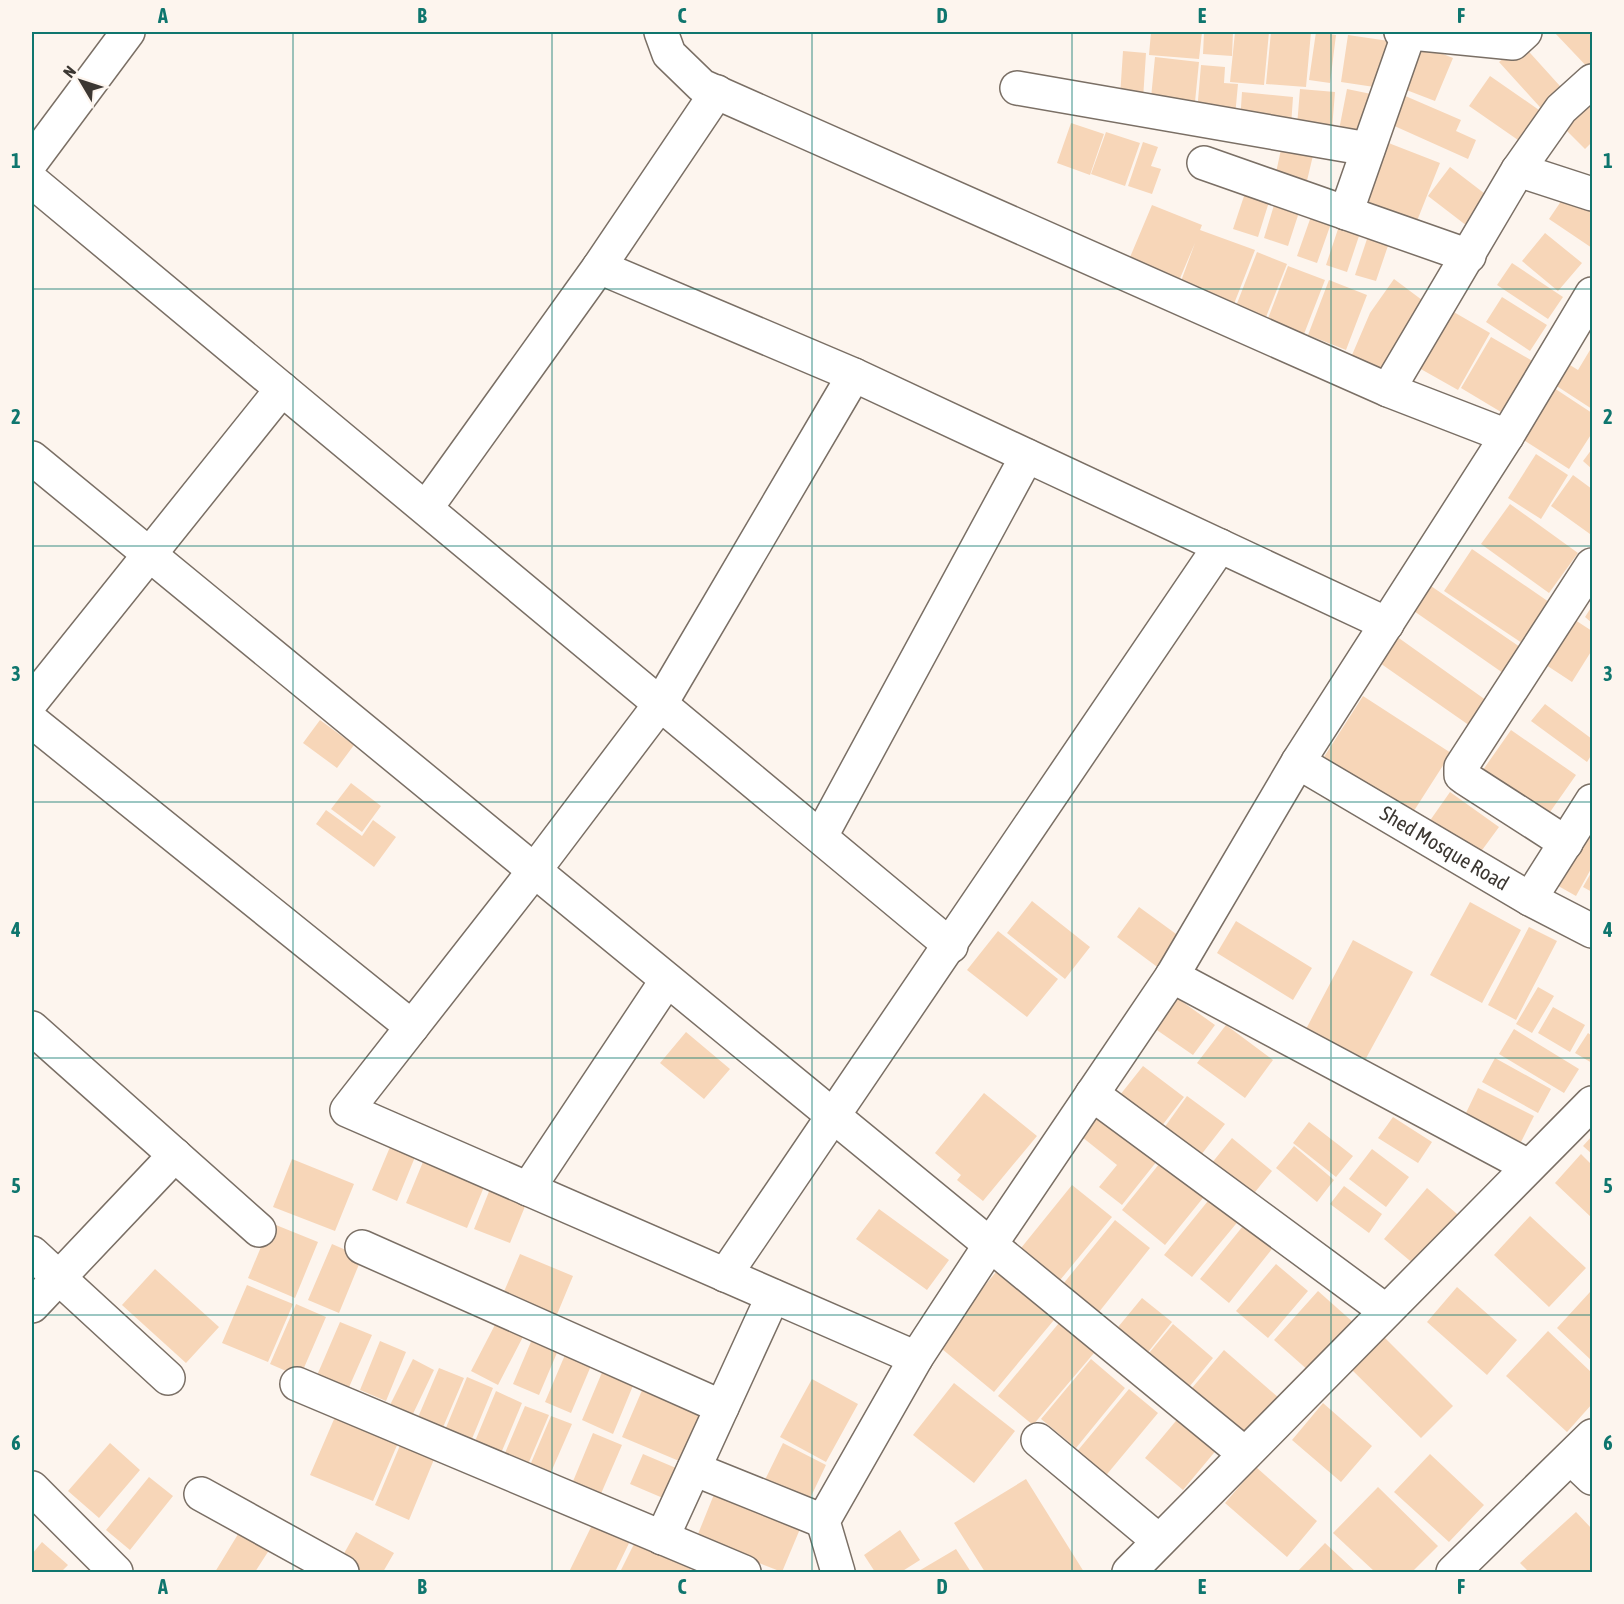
<svg xmlns="http://www.w3.org/2000/svg" width="1624" height="1604" font-family="'Asap Condensed',sans-serif">
	<style>
		.building { fill: #f7d6b8 }
		.lines { fill: none; stroke-linecap: round; stroke-linejoin: round }
		.minor-casing { stroke: #7a6f65; stroke-width: 36 }
		.minor { stroke: #fff; stroke-width: 33 }
		.grid { fill: none; stroke: #0f766e; stroke-width: 1.5; stroke-opacity: 0.55 }
		.labels { text-anchor: middle; stroke-width: 4.5; stroke-linejoin: round; paint-order: stroke }
		.street-label { font-size: 21px; fill: #3c3732; stroke: #fdf5ee }
		.neatline { fill: none; stroke: #0f766e; stroke-width: 2 }
		.grid-label { font-size: 20px; text-anchor: middle; font-weight: bold; fill: #0f766e }
	</style>
	<rect width="100%" height="100%" fill="#fdf5ee"/>
	<!-- building -->
	<path class="building" d="M1151,32H1202L1199,59L1149,55Z
		M1204,32H1233L1232,56L1203,54Z
		M1235,32H1269L1264,85L1230,82Z
		M1271,32H1311L1306,87L1266,84Z
		M1316,32L1336,35L1330,83L1309,80Z
		M1554,32H1592V72Z
		M1348,35L1389,41L1381,88L1341,82Z
		M1413,42L1453,58L1435,101L1396,86Z
		M1521,43L1569,96L1548,116L1499,62Z
		M1123,51L1146,53L1143,99L1120,97Z
		M1155,57L1199,62L1194,112L1150,108Z
		M1201,65L1225,67L1224,83L1238,84L1235,116L1197,112Z
		M1490,76L1539,110L1518,140L1469,106Z
		M1300,89L1335,92L1332,129L1297,126Z
		M1347,89L1376,95L1366,140L1338,135Z
		M1242,92L1293,97L1291,126L1240,122Z
		M1403,95L1461,120L1456,131L1476,140L1468,159L1390,124Z
		M1592,103V142L1585,149L1558,122Z
		M1071,123L1104,134L1090,175L1057,163Z
		M1106,132L1140,143L1125,186L1091,174Z
		M1283,140L1315,147L1305,189L1274,182Z
		M1143,142L1158,147L1151,166L1161,169L1152,194L1128,186Z
		M1386,142L1440,163L1413,231L1359,209Z
		M1450,167L1493,200L1471,229L1428,196Z
		M1249,181L1273,189L1258,237L1233,229Z
		M1568,191L1592,208V248L1549,219Z
		M1278,192L1303,200L1288,246L1264,238Z
		M1152,205L1202,225L1200,230L1255,250L1234,304L1180,284L1195,243L1178,283L1128,262Z
		M1314,208L1334,215L1317,263L1297,256Z
		M1342,217L1363,224L1347,272L1326,265Z
		M1371,227L1392,234L1376,281L1355,275Z
		M1545,233L1582,263L1558,291L1522,261Z
		M1257,252L1287,264L1266,317L1236,306Z
		M1512,263L1563,297L1548,319L1497,285Z
		M1288,266L1325,280L1304,334L1267,321Z
		M1394,279L1426,303L1386,371L1352,355L1370,313Z
		M1329,280L1367,295L1346,350L1308,335Z
		M1502,297L1547,325L1530,351L1486,322Z
		M1452,311L1490,333L1458,390L1419,368Z
		M1491,337L1536,363L1506,415L1461,388Z
		M1590,350L1592,351V409L1552,383L1565,362L1578,370Z
		M1551,386L1592,413V433L1569,469L1519,437Z
		M1592,449V469L1583,461Z
		M1536,454L1568,475L1541,519L1508,498Z
		M1573,475L1592,489V530L1590,534L1551,506Z
		M1510,504L1578,553L1549,593L1481,544Z
		M1472,549L1549,602L1522,643L1444,591Z
		M1428,584L1520,647L1503,673L1411,609Z
		M1592,606V623L1585,617Z
		M1572,618L1592,631V650L1572,682L1543,663Z
		M1396,636L1490,703L1473,728L1377,661Z
		M1363,696L1451,753L1410,817L1322,760Z
		M1545,704L1592,739V754L1587,762L1531,721Z
		M320,720L354,745L337,768L303,743Z
		M1511,730L1576,775L1543,822L1478,777Z
		M351,783L381,806L362,832L331,809Z
		M1450,792L1499,827L1477,857L1429,822Z
		M326,810L362,836L373,820L396,837L374,867L316,824Z
		M1592,812V867L1576,896L1553,883Z
		M1592,871V892L1583,887Z
		M1032,901L1090,947L1065,979L1007,933Z
		M1470,902L1521,930L1482,1003L1430,975Z
		M1139,907L1183,939L1160,969L1117,937Z
		M1236,921L1312,968L1293,1000L1217,953Z
		M1529,927L1557,941L1516,1020L1488,1005Z
		M998,931L1058,979L1027,1017L967,970Z
		M1353,940L1413,972L1364,1062L1305,1031Z
		M1538,987L1554,996L1532,1033L1516,1024Z
		M1173,995L1215,1025L1193,1055L1151,1026Z
		M1553,1007L1585,1025L1570,1052L1538,1033Z
		M1226,1025L1273,1060L1245,1098L1197,1063Z
		M1514,1029L1579,1069L1564,1093L1499,1054Z
		M686,1032L730,1069L704,1099L660,1063Z
		M1588,1033L1592,1036V1063L1575,1053Z
		M1495,1058L1551,1089L1538,1113L1482,1082Z
		M1143,1066L1184,1097L1161,1127L1120,1095Z
		M1478,1088L1534,1116L1521,1142L1465,1115Z
		M984,1093L1037,1136L983,1201L957,1180L961,1175L935,1153Z
		M1187,1096L1225,1124L1201,1155L1164,1128Z
		M1099,1105L1161,1156L1122,1205L1099,1187L1117,1165L1077,1133Z
		M1393,1117L1432,1142L1418,1163L1378,1138Z
		M1309,1122L1353,1156L1336,1177L1293,1143Z
		M1592,1136V1154L1583,1146Z
		M1232,1138L1272,1171L1247,1202L1207,1169Z
		M1294,1146L1334,1180L1317,1202L1276,1168Z
		M390,1147L415,1157L397,1201L372,1190Z
		M1372,1149L1409,1177L1386,1207L1349,1179Z
		M1168,1153L1211,1188L1165,1245L1122,1210Z
		M1581,1154L1592,1165V1218L1555,1183Z
		M425,1157L486,1182L467,1228L406,1203Z
		M292,1159L354,1184L335,1231L273,1207Z
		M1072,1185L1112,1217L1056,1285L1017,1253Z
		M1344,1186L1382,1214L1369,1233L1330,1204Z
		M1427,1188L1464,1220L1421,1270L1384,1239Z
		M490,1189L526,1204L510,1243L474,1229Z
		M1212,1196L1240,1219L1192,1277L1164,1255Z
		M879,1209L949,1260L927,1290L856,1239Z
		M1530,1216L1586,1268L1549,1307L1494,1255Z
		M1115,1220L1150,1248L1095,1317L1059,1289Z
		M271,1223L318,1242L295,1298L248,1278Z
		M1243,1226L1272,1249L1229,1303L1200,1279Z
		M332,1244L362,1257L339,1313L308,1300Z
		M520,1254L573,1276L553,1324L500,1301Z
		M1276,1264L1308,1291L1268,1338L1236,1311Z
		M1001,1266L1059,1314L994,1392L936,1344Z
		M155,1269L219,1327L186,1363L122,1305Z
		M247,1285L293,1304L268,1362L222,1343Z
		M1457,1287L1517,1340L1487,1375L1427,1322Z
		M1318,1291L1354,1323L1310,1372L1274,1340Z
		M1590,1292L1592,1295V1361L1557,1328Z
		M1142,1298L1172,1322L1145,1356L1114,1332Z
		M296,1304L326,1317L300,1377L270,1364Z
		M499,1317L526,1331L498,1385L471,1371Z
		M340,1322L372,1335L346,1394L315,1380Z
		M1059,1323L1094,1353L1033,1425L998,1396Z
		M1173,1324L1213,1358L1185,1392L1145,1358Z
		M536,1330L562,1341L539,1395L513,1384Z
		M1548,1331L1592,1373V1404L1567,1432L1506,1376Z
		M1383,1336L1453,1406L1421,1438L1351,1369Z
		M380,1341L406,1352L386,1401L360,1390Z
		M570,1343L596,1354L571,1413L545,1402Z
		M1224,1350L1279,1398L1246,1435L1192,1388Z
		M413,1359L434,1370L410,1420L388,1409Z
		M1091,1359L1125,1388L1076,1448L1041,1419Z
		M606,1363L637,1376L613,1434L582,1420Z
		M439,1368L464,1378L441,1432L416,1422Z
		M467,1377L493,1388L469,1446L443,1435Z
		M812,1379L858,1404L826,1462L780,1437Z
		M954,1383L1015,1431L974,1483L913,1435Z
		M643,1388L711,1418L691,1466L622,1437Z
		M1129,1389L1158,1413L1098,1485L1069,1461Z
		M496,1391L522,1403L499,1458L473,1446Z
		M1323,1403L1372,1446L1341,1482L1292,1440Z
		M525,1406L549,1415L526,1469L502,1460Z
		M338,1410L401,1436L373,1501L310,1475Z
		M551,1416L572,1424L548,1479L528,1470Z
		M1180,1416L1218,1448L1183,1490L1145,1458Z
		M593,1433L622,1445L597,1503L569,1491Z
		M110,1443L140,1470L99,1518L68,1491Z
		M401,1443L435,1457L409,1520L375,1505Z
		M783,1443L826,1465L805,1509L761,1488Z
		M643,1454L690,1474L677,1504L630,1484Z
		M1430,1454L1484,1505L1449,1542L1394,1492Z
		M1256,1467L1317,1521L1287,1557L1225,1503Z
		M149,1477L173,1496L130,1550L106,1530Z
		M1026,1479L1084,1572H985L954,1523Z
		M719,1482L805,1517L782,1572L696,1539Z
		M1378,1487L1438,1546L1412,1572H1375L1333,1533Z
		M1576,1512L1592,1529V1572H1529L1520,1563Z
		M595,1519L632,1537L615,1572H569Z
		M243,1526L273,1544L255,1572H215Z
		M900,1530L920,1560L901,1572H875L864,1555Z
		M356,1532L394,1553L383,1572H350L337,1566Z
		M638,1536L694,1563L689,1572H620Z
		M42,1542L68,1565L61,1572H32V1554Z
		M1325,1543L1356,1572H1297Z
		M956,1549L971,1572H917Z"/>
	<g class="lines">
		<!-- minor casing -->
		<g class="minor-casing">
			<g id="minor">
				<path d="M661,32L669,54L702,86L1388,390L1507,436"/>
				<path d="M1401,32L1513,43L1525,32"/>
				<path d="M1017,88L1368,149"/>
				<path d="M32,161L128,32"/>
				<path d="M1204,163L1469,256"/>
				<path d="M1518,170L1592,194"/>
				<path d="M32,181L951,946"/>
				<path d="M1346,213L1409,33"/>
				<path d="M599,267L854,375L1387,624"/>
				<path d="M854,375L661,703L534,871L347,1110L916,1358"/>
				<path d="M1388,390L1518,170L1561,109L1592,81"/>
				<path d="M32,458L1245,1454"/>
				<path d="M426,508L599,267L717,92"/>
				<path d="M32,701L282,389"/>
				<path d="M32,721L412,1027"/>
				<path id="s1" d="M1298,762L1530,899L1592,931"/>
				<path d="M821,836L1027,456"/>
				<path d="M1566,843L1465,778L1461,775V767L1592,565"/>
				<path d="M1530,899L1592,801"/>
				<path d="M1172,976L1528,1166"/>
				<path d="M32,1028L259,1230"/>
				<path d="M1092,1094L1386,1311"/>
				<path d="M528,1189L667,980"/>
				<path d="M362,1247L722,1407"/>
				<path d="M32,1253L168,1378"/>
				<path d="M725,1275L1220,546"/>
				<path d="M32,1306L175,1155"/>
				<path d="M297,1384L744,1572"/>
				<path d="M1038,1440L1159,1541"/>
				<path d="M1571,1458L1592,1478"/>
				<path d="M694,1469L823,1521"/>
				<path d="M32,1488L116,1572"/>
				<path d="M201,1494L342,1572"/>
				<path d="M662,1538L773,1296"/>
				<path d="M838,1572L823,1521L916,1358L990,1245L1172,976L1298,762L1507,436L1592,294"/>
				<path d="M1129,1572L1592,1103"/>
				<path d="M1453,1572L1592,1436"/>
			</g>
		</g>
		<!-- minor -->
		<use href="#minor" class="minor"/>
	</g>
	<!-- grid -->
	<path class="grid" d="M293,32V1572M552,32V1572M812,32V1572M1072,32V1572M1331,32V1572M32,289H1592M32,546H1592M32,802H1592M32,1058H1592M32,1315H1592"/>
	<g class="labels">
		<!-- street labels -->
		<g class="street-label">
			<text dy="7" stroke="none"><textPath href="#s1" startOffset="170">Shed Mosque Road</textPath></text>
		</g>
	</g>
	<!-- border -->
	<rect width="1624" height="1604" fill="none" stroke="#fdf5ee" stroke-width="66"/>
	<!-- north arrow -->
	<g transform="translate(81 81) rotate(309)" stroke="#fdf5ee" stroke-width="4.5" paint-order="stroke">
	<path d="M0-4.5L10 22L0 15L-10 22Z" fill="#3c3732"/>
	<text y="-9" font-size="16" font-weight="bold" text-anchor="middle" fill="#3c3732">N</text>
	</g>
	<rect x="33" y="33" width="1558" height="1538" class="neatline"/>
	<g class="grid-label">
		<text x="163" y="23">A</text>
		<text x="422" y="23">B</text>
		<text x="682" y="23">C</text>
		<text x="942" y="23">D</text>
		<text x="1202" y="23">E</text>
		<text x="1461" y="23">F</text>
		<text x="16" y="168">1</text>
		<text x="1608" y="168">1</text>
		<text x="16" y="424">2</text>
		<text x="1608" y="424">2</text>
		<text x="16" y="681">3</text>
		<text x="1608" y="681">3</text>
		<text x="16" y="937">4</text>
		<text x="1608" y="937">4</text>
		<text x="16" y="1193">5</text>
		<text x="1608" y="1193">5</text>
		<text x="16" y="1450">6</text>
		<text x="1608" y="1450">6</text>
		<text x="163" y="1594">A</text>
		<text x="422" y="1594">B</text>
		<text x="682" y="1594">C</text>
		<text x="942" y="1594">D</text>
		<text x="1202" y="1594">E</text>
		<text x="1461" y="1594">F</text>
	</g>
</svg>
